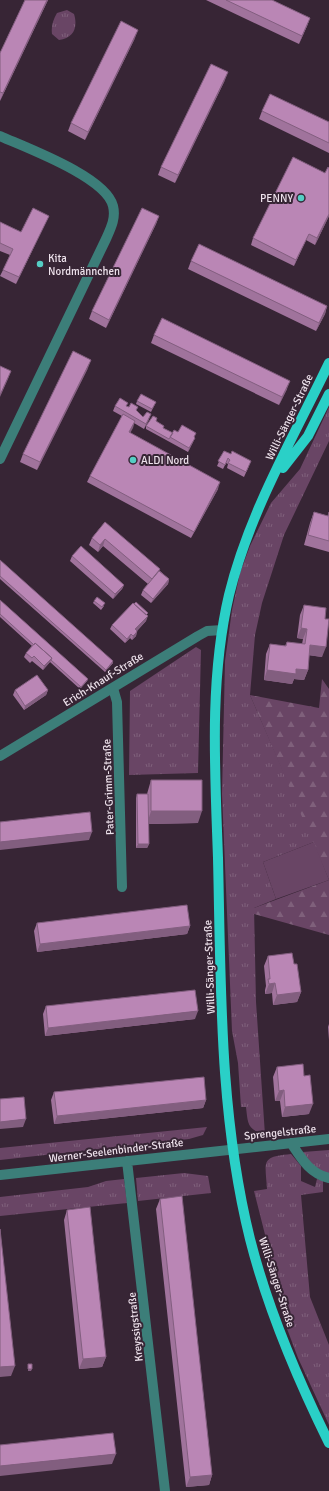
<svg xmlns="http://www.w3.org/2000/svg" width="329" height="1491" font-family="Signika,sans-serif">
	<style>
		.grass { fill: url(#grass-tufts) }
		.forest { fill: url(#forest-firs) }
		.garden { fill: #694565 }
		.lines { fill: none; stroke-linecap: round; stroke-linejoin: round }
		.minor { stroke: #3c7e79; stroke-width: 10 }
		.major { stroke: #2ad0c7; stroke-width: 10 }
		.wall { fill: #a0739c }
		.shaded-wall { fill: #825e7f }
		.building { fill: #ba86b5; stroke: #825e7f }
		.poi-dot { fill: #55cec5; stroke: #372535; stroke-width: 1.5 }
		.labels { text-anchor: middle; stroke-width: 4; stroke-linejoin: round; paint-order: stroke }
		.poi-label { font-size: 11px; fill: #eee2ec; stroke: #372535; text-anchor: start }
		.street-label { font-size: 11px; fill: #eee2ec; stroke: #372535 }
	</style>
	<defs>
		<pattern id="grass-tufts" width="24" height="20" patternUnits="userSpaceOnUse"><rect width="24" height="20" fill="#694565"/><path d="M3 7l-1-3M5 7V3M7 7l1-3M15 17l-1-3M17 17v-4M19 17l1-3" fill="none" stroke="#7f607b"/></pattern>
		<pattern id="forest-firs" width="22" height="20" patternUnits="userSpaceOnUse"><rect width="22" height="20" fill="#694565"/><path d="M5 1l3.5 6h-7zM16 11l3.5 6h-7z" fill="#7f607b"/></pattern>
	</defs>
	<rect width="100%" height="100%" fill="#372535"/>
	<!-- grass -->
	<path class="grass" d="M67,10L74,14C78,27 74,38 59,40L52,34C51,26 53,20 57,13Z
		M329,407V441L284,535L262,603L255,635L250,695L314,842L263,862L276,899L254,908L256,1002L265,1135C247,1129 248,1124 246,1107H241L238,1063L232,1031L222,794L225,661L232,610L240,573L250,546L271,503L300,469Z
		M196,647L201,650L198,773L129,775L130,691Z
		M207,1127L203,1135L189,1139L0,1160V1148Z
		M329,1150V1175C318,1172 307,1162 303,1152Z
		M291,1154L301,1166V1181L315,1187L317,1179L323,1180V1192L301,1195L310,1297L329,1345V1425L298,1358L283,1318L277,1282L254,1191L267,1189C265,1160 261,1157 291,1154Z
		M184,1173L208,1176L211,1193L138,1201L136,1178Z
		M124,1179L127,1203L0,1216V1197L88,1187L106,1181Z"/>
	<!-- forest -->
	<path class="forest" d="M322,679L329,689V935L254,914V908L329,880L250,695L319,708Z"/>
	<!-- garden -->
	<path class="garden" d="M314,842L329,880L276,899L263,862Z"/>
	<g class="lines">
		<!-- minor -->
		<path class="minor" d="M0,136C27,148 106,177 113,206C116,218 111,228 106,239L0,459
			M113,688L117,702L122,887
			M0,756L198,636L207,631L222,630
			M291,1143C301,1158 310,1174 329,1178
			M127,1161L165,1491
			M0,1175L329,1139"/>
		<!-- major -->
		<path class="major" d="M329,363C293,438 249,513 229,595C209,680 215,771 218,858C221,985 219,1115 250,1239C268,1310 297,1378 329,1443
			M283,468L308,436L329,394"/>
	</g>
	<!-- wall -->
	<path class="wall" d="M25,0H48L0,101V53Z
		M206,0H272L310,18L307,26L299,44Z
		M135,38L85,140L68,131L71,123Z
		M225,80L175,183L158,175L161,167Z
		M262,111L329,122V153L259,119Z
		M329,168V216L315,245L306,240L294,266L251,245L253,238L325,173Z
		M49,216L46,222L16,284L0,276L3,270L10,255L0,251V222L21,232Z
		M159,216L156,224L106,328L89,319L92,311Z
		M191,261L327,306L325,314L316,331L188,269Z
		M154,335L287,389L279,405L151,343Z
		M88,368L37,470L20,462L23,454Z
		M137,401L156,402L151,412L136,404Z
		M115,406H127L129,407H138L136,411L143,417L149,419L144,429L134,423L130,433L218,489L191,538L87,482L90,476L122,416L113,411Z
		M156,421L163,428L173,433L178,432L194,437L193,442L188,452L146,429V426Z
		M224,451L249,466L244,477L227,468L228,464L226,463L223,469L217,466Z
		M314,512L328,516L329,512V552L304,545L310,523Z
		M105,522L169,579L168,584L151,603L141,595L143,590L148,584L103,546L98,552L89,545L92,538Z
		M72,556L124,585L122,589L113,599L70,561Z
		M0,560L113,663L105,672L0,579Z
		M0,600L88,679L87,681L80,689L50,662L43,670L32,661L30,663L24,657L26,653L32,646L0,617Z
		M94,601L104,606L101,610L93,603Z
		M304,605L325,619L322,657L309,655L308,670L304,680L294,679L292,684L264,680L266,654L270,644L285,646L287,642L302,644L303,639L297,638L300,615Z
		M147,616L146,621L137,631L136,636L132,640L130,638L125,643L110,629L112,625Z
		M15,690H48L46,695L24,710L13,695Z
		M151,780L198,823L149,824V844L147,848H136V798L137,794H147Z
		M37,923L190,926L187,934L37,952L34,931Z
		M268,956L294,964L301,992L297,1002L273,1005L272,993L265,994V990L266,986L264,966Z
		M46,1006L195,1019L45,1036L43,1014Z
		M329,1024V1040L328,1027Z
		M277,1067L309,1114L282,1117L280,1101H275L273,1077Z
		M54,1092L206,1100L203,1108L54,1124L51,1100Z
		M160,1199L212,1475L209,1485L186,1487L156,1209Z
		M67,1210L106,1357L102,1367L79,1369L64,1220Z"/>
	<!-- shaded-wall -->
	<path class="shaded-wall" d="M47,0H48L0,101L3,93Z
		M310,18L307,26L299,44L302,36Z
		M138,30L135,38L85,140L88,132Z
		M228,72L225,80L175,183L178,175Z
		M329,214V216L315,245L317,238Z
		M49,216L46,222L16,284L19,277Z
		M159,216L156,224L106,328L109,320Z
		M309,234L306,240L294,266L296,260Z
		M327,306L325,314L316,331L319,323Z
		M91,360L88,368L37,470L40,462Z
		M11,371L8,379L0,397V395Z
		M290,381L287,389L279,405L282,397Z
		M151,414L149,419L144,429L146,424Z
		M135,421L133,428L127,439L129,432Z
		M195,438L188,452L189,448Z
		M220,482L218,489L191,538L194,532Z
		M105,539L103,546L98,552L100,545Z
		M169,579L168,584L151,603L153,599Z
		M124,585L122,589L113,599L115,594Z
		M148,616L146,621L134,634L135,629Z
		M301,628L307,629L303,639L297,638Z
		M137,631L136,636L132,640L133,636Z
		M131,634L130,638L125,643L127,639Z
		M310,645L326,647L322,657L307,655Z
		M52,658L50,662L43,670L44,666Z
		M113,661V663L105,672L106,670Z
		M296,669L308,670L304,680L294,679L292,684L264,680L267,670Z
		M88,679L87,681L80,689L81,687Z
		M48,690L46,695L24,710L25,706Z
		M151,811H202L198,823L147,824Z
		M92,832L89,840L0,850V842Z
		M138,844H149L147,848H136Z
		M190,926L187,934L37,952L40,944Z
		M275,983L272,993L265,994L269,984Z
		M301,992L297,1002L273,1005L277,995Z
		M198,1011L195,1019L45,1036L48,1028Z
		M284,1090L280,1101H275L279,1091Z
		M206,1100L203,1108L54,1124L57,1116Z
		M313,1104L309,1114L282,1117L285,1107Z
		M26,1119L23,1127L0,1129V1122Z
		M106,1357L102,1367L79,1369L83,1359Z
		M15,1366L11,1376L0,1377V1367Z
		M28,1369H32L31,1371H28Z
		M116,1454L112,1464L0,1476V1466Z
		M212,1475L209,1485L186,1487L190,1477Z"/>
	<!-- building -->
	<path class="building" d="M25,0H47L3,93L0,92V53Z
		M226,0H272L310,18L302,36Z
		M121,21L138,30L88,132L71,123Z
		M211,64L228,72L178,175L161,167Z
		M270,94L329,122V143L262,111Z
		M293,157L325,173L328,167L329,168V214L317,238L309,234L296,260L253,238Z
		M33,208L49,216L19,277L3,270L13,249L0,243V222L21,232Z
		M142,208L159,216L109,320L92,311Z
		M199,244L327,306L319,323L191,261Z
		M162,318L290,381L282,397L154,335Z
		M73,351L91,360L40,462L23,454Z
		M0,366L11,371L0,395Z
		M141,394L156,402L152,409L137,401Z
		M120,398L128,403L126,406L129,407L131,403L138,407L136,410L143,417L147,412L151,414L146,424L115,406Z
		M123,414L135,421L129,432L220,482L194,532L90,476Z
		M153,416L157,418L156,421L164,426L163,428L173,433L169,439L146,426Z
		M182,425L196,433L194,437L195,438L189,448L170,437L174,430L178,432Z
		M224,451L231,454L232,451L251,461L246,472L228,463L230,460L228,458L225,465L218,461Z
		M314,512L328,516L329,512V541L308,535Z
		M105,522L160,569L152,579L105,539L100,545L92,538Z
		M81,546L124,585L115,594L72,556Z
		M0,560L113,661L106,670L0,576Z
		M159,571L169,579L153,599L143,590Z
		M97,597L105,603L102,607L94,601Z
		M0,600L88,679L81,687L51,660L52,658L35,643L34,645L0,614Z
		M136,602L148,613L146,615L134,604Z
		M133,603L148,616L135,629L137,631L136,633L133,636L131,634L127,639L112,625Z
		M304,605L326,608L325,619H329L326,647L310,645L308,670L296,669V674L267,670L270,644L286,646L287,642L305,644L307,629L301,628Z
		M35,643L52,658L44,666L34,656L32,658L26,653Z
		M37,675L48,690L25,706L15,690Z
		M151,780H202V811H151Z
		M137,794H148L149,844H138Z
		M90,812L92,832L0,842V822Z
		M187,905L190,926L40,944L37,923Z
		M292,953L294,964H297L301,992L277,995L275,983L269,984L268,979H270L268,956Z
		M195,990L198,1011L48,1028L46,1006Z
		M303,1064L304,1076L310,1075L313,1104L285,1107L284,1090L279,1091L277,1067Z
		M204,1077L206,1100L57,1116L54,1092Z
		M24,1097L26,1119L0,1122V1099Z
		M182,1196L212,1475L190,1477L160,1199Z
		M90,1207L106,1357L83,1359L67,1210Z
		M0,1229L15,1366L0,1367Z
		M28,1364H32V1369H28Z
		M113,1433L116,1454L0,1466V1445Z"/>
	<!-- markers -->
	<g class="poi-dot">
		<circle cx="301" cy="198" r="4"/>
		<circle cx="40" cy="264" r="4"/>
		<circle cx="133" cy="460" r="4"/>
	</g>
	<g class="labels">
		<!-- poi labels -->
		<g class="poi-label">
			<text x="293" y="202" text-anchor="end">PENNY</text>
			<text x="48" y="262">Kita<tspan x="48" dy="13">Nordmännchen</tspan></text>
			<text x="141" y="464">ALDI Nord</text>
		</g>
		<!-- street labels -->
		<g class="street-label">
			<text transform="translate(289 417) rotate(-64)" y="4">Willi-Sänger-Straße</text>
			<text transform="translate(103 679) rotate(-32)" y="4">Erich-Knauf-Straße</text>
			<text transform="translate(108 787) rotate(-92)" y="4">Pater-Grimm-Straße</text>
			<text transform="translate(209 967) rotate(-92)" y="4">Willi-Sänger-Straße</text>
			<text transform="translate(280 1132) rotate(-6)" y="4">Sprengelstraße</text>
			<text transform="translate(116 1150) rotate(-7)" y="4">Werner-Seelenbinder-Straße</text>
			<text transform="translate(277 1282) rotate(72)" y="4">Willi-Sänger-Straße</text>
			<text transform="translate(135 1327) rotate(-96)" y="4">Kreyssigstraße</text>
		</g>
	</g>
</svg>
